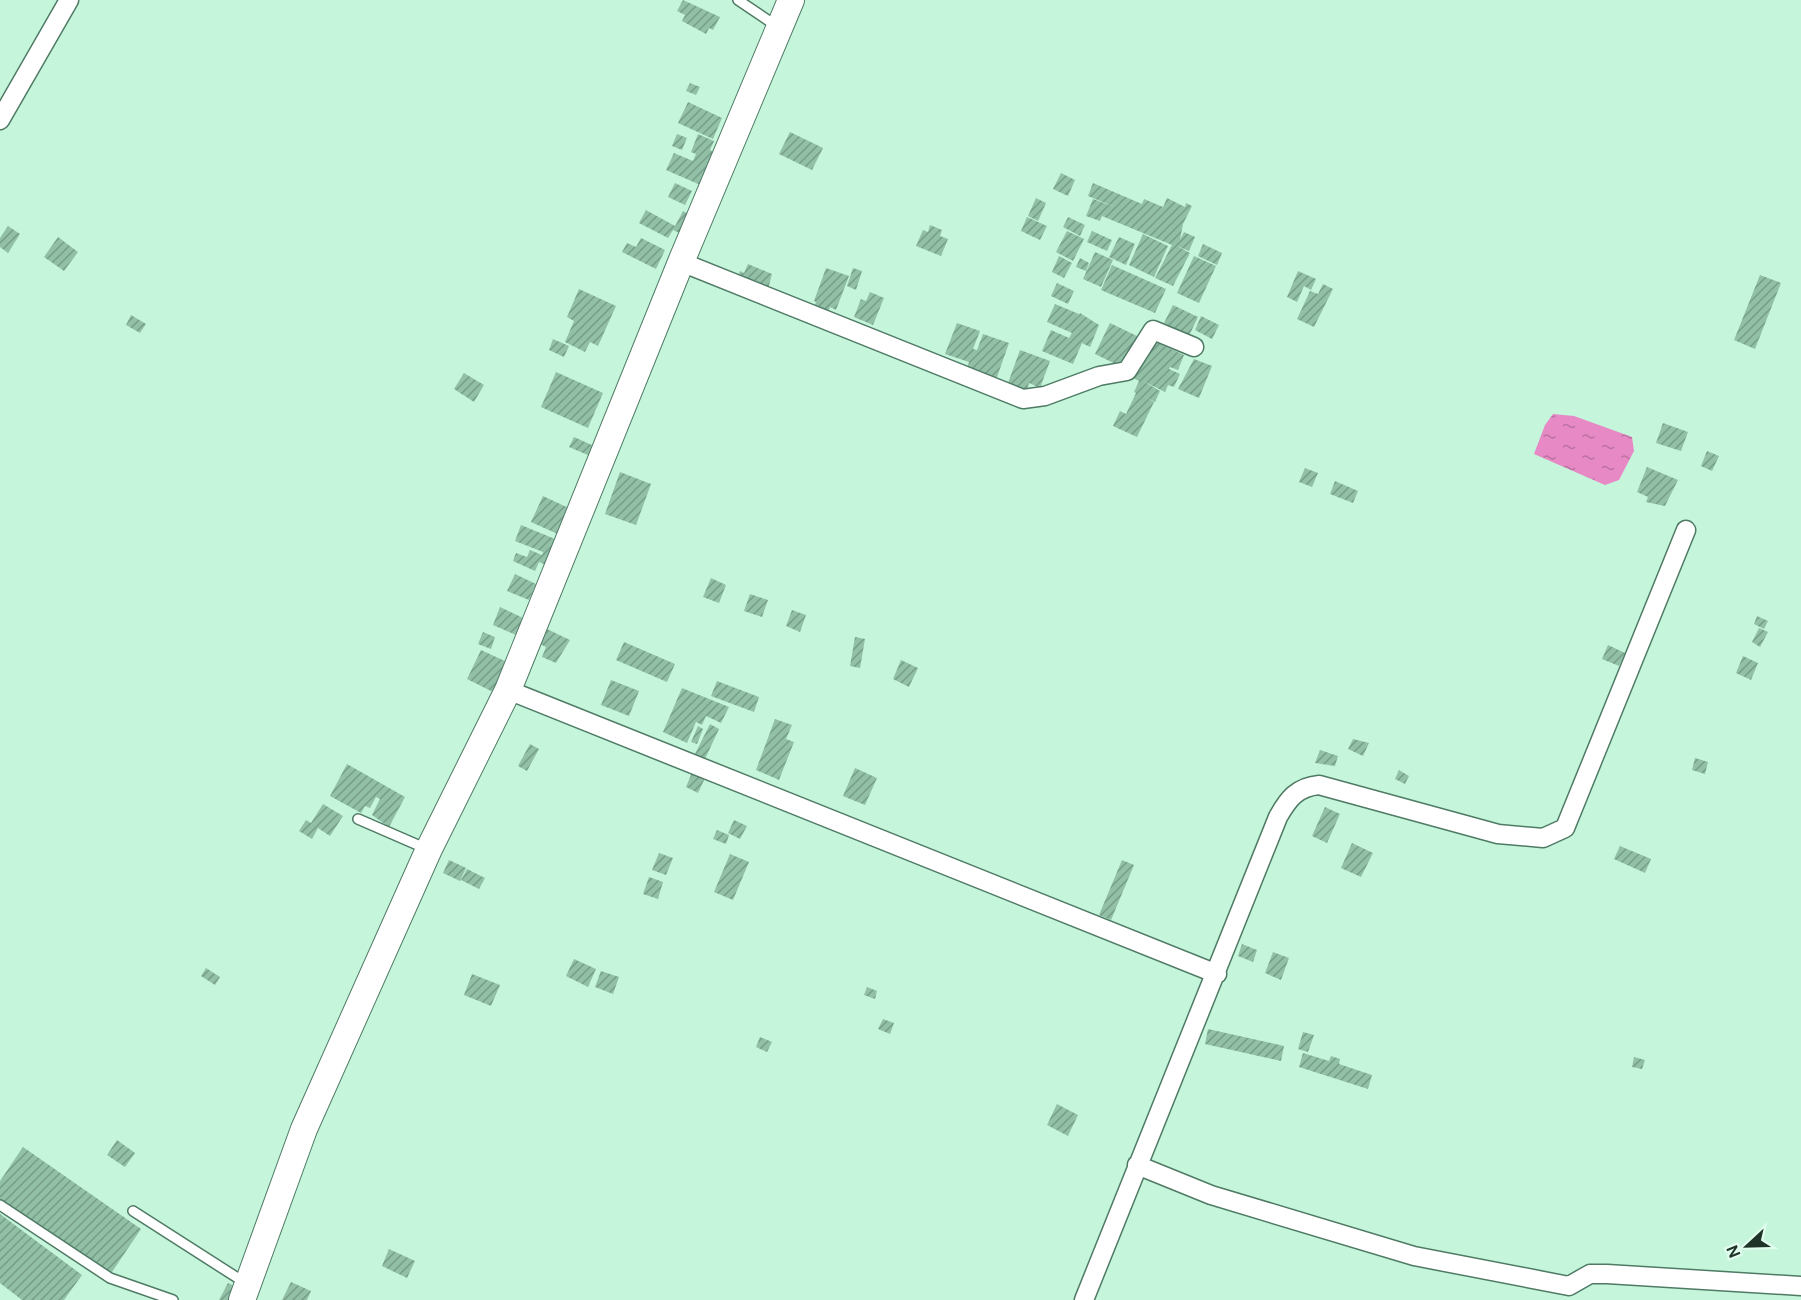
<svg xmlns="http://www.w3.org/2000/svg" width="1801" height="1300" font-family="'DM Sans',sans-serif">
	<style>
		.water { fill: url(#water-ripples) }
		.building { fill: url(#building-hatch) }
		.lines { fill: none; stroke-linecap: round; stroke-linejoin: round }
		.lane-casing { stroke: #4f7b65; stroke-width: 12 }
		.street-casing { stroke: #4f7b65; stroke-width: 21 }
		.secondary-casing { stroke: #4f7b65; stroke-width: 28 }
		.lane { stroke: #fff; stroke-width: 9 }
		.street { stroke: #fff; stroke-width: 18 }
		.secondary { stroke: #fff; stroke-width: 26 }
	</style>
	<defs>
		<pattern id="water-ripples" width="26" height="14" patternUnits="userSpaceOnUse" patternTransform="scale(1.5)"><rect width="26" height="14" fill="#e689c5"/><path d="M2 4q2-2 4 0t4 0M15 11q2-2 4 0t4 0" fill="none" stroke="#ba71a0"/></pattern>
		<pattern id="building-hatch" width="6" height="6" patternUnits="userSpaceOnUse" patternTransform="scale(1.5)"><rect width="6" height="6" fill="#91c0a7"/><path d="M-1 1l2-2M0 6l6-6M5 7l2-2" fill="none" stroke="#769d88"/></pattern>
	</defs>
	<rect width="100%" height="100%" fill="#c5f5db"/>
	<!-- water -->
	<path class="water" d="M1553,414L1574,416L1632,437L1634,451L1619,480L1605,485L1534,454L1545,425Z"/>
	<!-- building -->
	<path class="building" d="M683,0L720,17L713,30L709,28L706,34L682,21L685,15L677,11Z
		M690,83L700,87L696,95L686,91Z
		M688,102L722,118L713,139L678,123Z
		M790,132L823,148L812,170L779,154Z
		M677,134L687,138L682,150L672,146Z
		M698,134L714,141L710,150L716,153L705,187L666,170L674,153L693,161L696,154L691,152Z
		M1061,173L1075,180L1068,196L1053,189Z
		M675,183L692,191L685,205L668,197Z
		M1093,183L1142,204L1144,199L1163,207L1167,198L1185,207L1186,203L1192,206L1183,224L1180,240L1184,232L1195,237L1189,251L1177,246L1190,253L1173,286L1155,278L1172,245L1102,216L1100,221L1086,216L1093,199L1115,207L1088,196Z
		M1036,198L1046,203L1038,221L1028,216Z
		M646,210L675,226L683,211L693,216L684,235L673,230L668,238L639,223Z
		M1027,217L1047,226L1040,240L1021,231Z
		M1068,217L1085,225L1080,236L1063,227Z
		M930,225L942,230L940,236L948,239L941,256L916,246L923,230L928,232Z
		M8,226L20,234L8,253L0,247V238Z
		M1067,231L1084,239L1073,261L1056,252Z
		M1092,231L1112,240L1107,251L1087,242Z
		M1143,234L1168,246L1154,277L1129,265Z
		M58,237L78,252L64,271L44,257Z
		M1119,237L1135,244L1126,265L1109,257Z
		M641,238L665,250L656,269L622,252L627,243L636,247Z
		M1203,244L1222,253L1217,265L1198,256Z
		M1095,252L1113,260L1101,287L1083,279Z
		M1059,256L1072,263L1064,278L1052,272Z
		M1194,256L1216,266L1199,303L1177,293Z
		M1080,258L1089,263L1086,271L1076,267Z
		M748,264L772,274L766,297L735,284L740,271L744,273Z
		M1112,265L1166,289L1155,313L1101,290Z
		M826,268L849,276L836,310L830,307L827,315L813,310L816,302L814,301Z
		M853,268L862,271L856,290L847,286Z
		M1298,271L1316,279L1311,290L1304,286L1297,302L1287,297Z
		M1760,275L1781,283L1755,349L1734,340Z
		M1057,283L1074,291L1068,304L1051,296Z
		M1323,284L1333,289L1314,327L1297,319L1310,291L1318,294Z
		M579,289L616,306L598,346L590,342L585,352L565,342L574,321L567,317Z
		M870,292L884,298L873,325L854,317L861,299L866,301Z
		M1055,304L1079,314L1076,320L1080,313L1099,325L1090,347L1082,343L1073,364L1042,351L1051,330L1069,338L1072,333L1047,322Z
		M1173,305L1198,317L1189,336L1164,323Z
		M131,315L146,324L140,333L126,325Z
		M1201,316L1219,325L1212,339L1195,330Z
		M957,323L980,331L973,349L977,350L983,334L1009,343L996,380L967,369L969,362L945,354Z
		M1110,323L1139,337L1124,368L1095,354Z
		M553,339L569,346L564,357L549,350Z
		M1153,341L1184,355L1178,370L1170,367L1169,369L1180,374L1174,387L1168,385L1165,392L1143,381L1160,391L1155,402L1145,397L1154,402L1137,437L1113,426L1120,411L1126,414L1136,393L1134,392L1139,381L1133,378Z
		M1020,350L1050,361L1040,388L1029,383L1027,390L1008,383Z
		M1194,359L1212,366L1199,398L1178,389Z
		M556,372L603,393L588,428L541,407Z
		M464,373L484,385L474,402L454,389Z
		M1663,423L1688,432L1681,451L1656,443Z
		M574,437L594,446L590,456L569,447Z
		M1707,451L1719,456L1712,471L1701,466Z
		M1647,467L1678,480L1665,506L1646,502L1648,497L1637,492Z
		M1305,468L1318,473L1312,487L1299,482Z
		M620,472L651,484L636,525L605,514Z
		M1335,481L1358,491L1353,503L1330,494Z
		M543,496L573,510L562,536L531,522Z
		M521,525L555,539L546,565L539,562L535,571L513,561L516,553L527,557L530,550L542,555L543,552L515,541Z
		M515,574L536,584L529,600L507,591Z
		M711,578L726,585L719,603L703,597Z
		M750,594L768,600L762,617L744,611Z
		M500,607L523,618L516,635L493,625Z
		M792,610L806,615L800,632L786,626Z
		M1757,616L1768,621L1764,629L1754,624Z
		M1759,628L1768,632L1760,647L1752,642Z
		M547,629L570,640L556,663L542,657L546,647L540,644Z
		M483,632L495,637L491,649L478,644Z
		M855,637L865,639L860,668L850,666Z
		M624,642L675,664L667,682L616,660Z
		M1608,645L1625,653L1619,666L1602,659Z
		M481,650L507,662L493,692L467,679Z
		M1743,656L1758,663L1751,680L1736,673Z
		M901,660L918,668L909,687L893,679Z
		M611,680L639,691L629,716L601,705Z
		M717,681L759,697L754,712L711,696Z
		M682,688L729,707L721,723L706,716L702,725L696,722L687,743L663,732Z
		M775,719L792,725L786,739L794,742L779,780L756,770Z
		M710,724L719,729L705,759L695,754Z
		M698,726L703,729L697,744L691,742Z
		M1353,739L1369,743L1363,756L1348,749Z
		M530,744L539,749L527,771L518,766Z
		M1320,750L1338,756L1335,766L1315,763Z
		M1695,758L1708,762L1705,774L1692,770Z
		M347,764L405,797L389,827L372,815L380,799L376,797L370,808L365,806L361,813L330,796Z
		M855,768L877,778L865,805L843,796Z
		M693,770L706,776L698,793L686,787Z
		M1399,770L1409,776L1405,784L1395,779Z
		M323,804L343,816L330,836L318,828L312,839L299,831L306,820L311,823Z
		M1325,807L1340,814L1327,843L1312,836Z
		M734,820L747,826L740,839L728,833Z
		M717,830L729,835L726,844L713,839Z
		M1352,843L1373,853L1361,877L1341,868Z
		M1620,846L1651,859L1645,873L1614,859Z
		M659,853L673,858L666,875L652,870Z
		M730,854L749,862L733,900L714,892Z
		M449,860L466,868L460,881L443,873Z
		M1122,860L1134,865L1111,920L1099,915Z
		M467,869L485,878L479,889L461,880Z
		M649,877L663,882L658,899L643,894Z
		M1242,944L1257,950L1253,962L1238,956Z
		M1273,952L1289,958L1281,980L1265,973Z
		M574,959L596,969L588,987L566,976Z
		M206,968L220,977L215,985L201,976Z
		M601,971L619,977L613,994L595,987Z
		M472,974L500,985L491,1006L464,995Z
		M867,987L877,991L875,999L864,995Z
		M883,1019L894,1023L890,1034L878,1029Z
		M1208,1029L1284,1046L1281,1061L1205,1044Z
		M1303,1032L1314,1035L1308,1052L1298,1049Z
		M760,1037L772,1042L767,1052L756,1047Z
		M1303,1053L1329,1061L1331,1056L1340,1059L1339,1064L1372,1075L1368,1089L1299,1067Z
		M1634,1057L1645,1060L1642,1069L1632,1067Z
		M1057,1104L1078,1115L1068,1136L1047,1125Z
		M117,1140L135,1153L125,1167L107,1155Z
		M23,1147L141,1229L110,1275L0,1199V1181Z
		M0,1214L82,1275L64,1300H22L0,1283Z
		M389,1249L415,1261L407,1278L382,1266Z
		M291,1282L311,1291L307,1300H282Z
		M228,1283L242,1290L237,1300H219Z"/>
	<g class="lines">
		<!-- lane casing -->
		<g class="lane-casing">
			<path id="lane" d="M738,0L778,27
				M358,819L427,849
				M0,1205L110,1278L173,1300
				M133,1211L247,1284"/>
		</g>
		<!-- street casing -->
		<g class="street-casing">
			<path id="street" d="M0,120L69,0
				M681,262L1023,399L1045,396L1099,376L1127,371L1153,330L1194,347
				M508,690L1217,974
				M1137,1165L1211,1195L1414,1256L1569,1286L1590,1274H1607L1801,1286
				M1084,1300L1278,817C1288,799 1297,787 1319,785L1498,834L1543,838L1565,828L1686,530"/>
		</g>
		<!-- secondary casing -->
		<g class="secondary-casing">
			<path id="secondary" d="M242,1300L304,1129L429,849L508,690L681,262L791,0"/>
		</g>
		<!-- lane -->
		<use href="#lane" class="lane"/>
		<!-- street -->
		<use href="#street" class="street"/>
		<!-- secondary -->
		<use href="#secondary" class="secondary"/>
	</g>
	<!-- north arrow -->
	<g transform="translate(1747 1246) rotate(248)" stroke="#e1fdee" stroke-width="4.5" paint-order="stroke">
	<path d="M0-4.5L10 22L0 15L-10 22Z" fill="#203329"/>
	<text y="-9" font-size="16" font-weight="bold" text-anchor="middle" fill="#203329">N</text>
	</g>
</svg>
